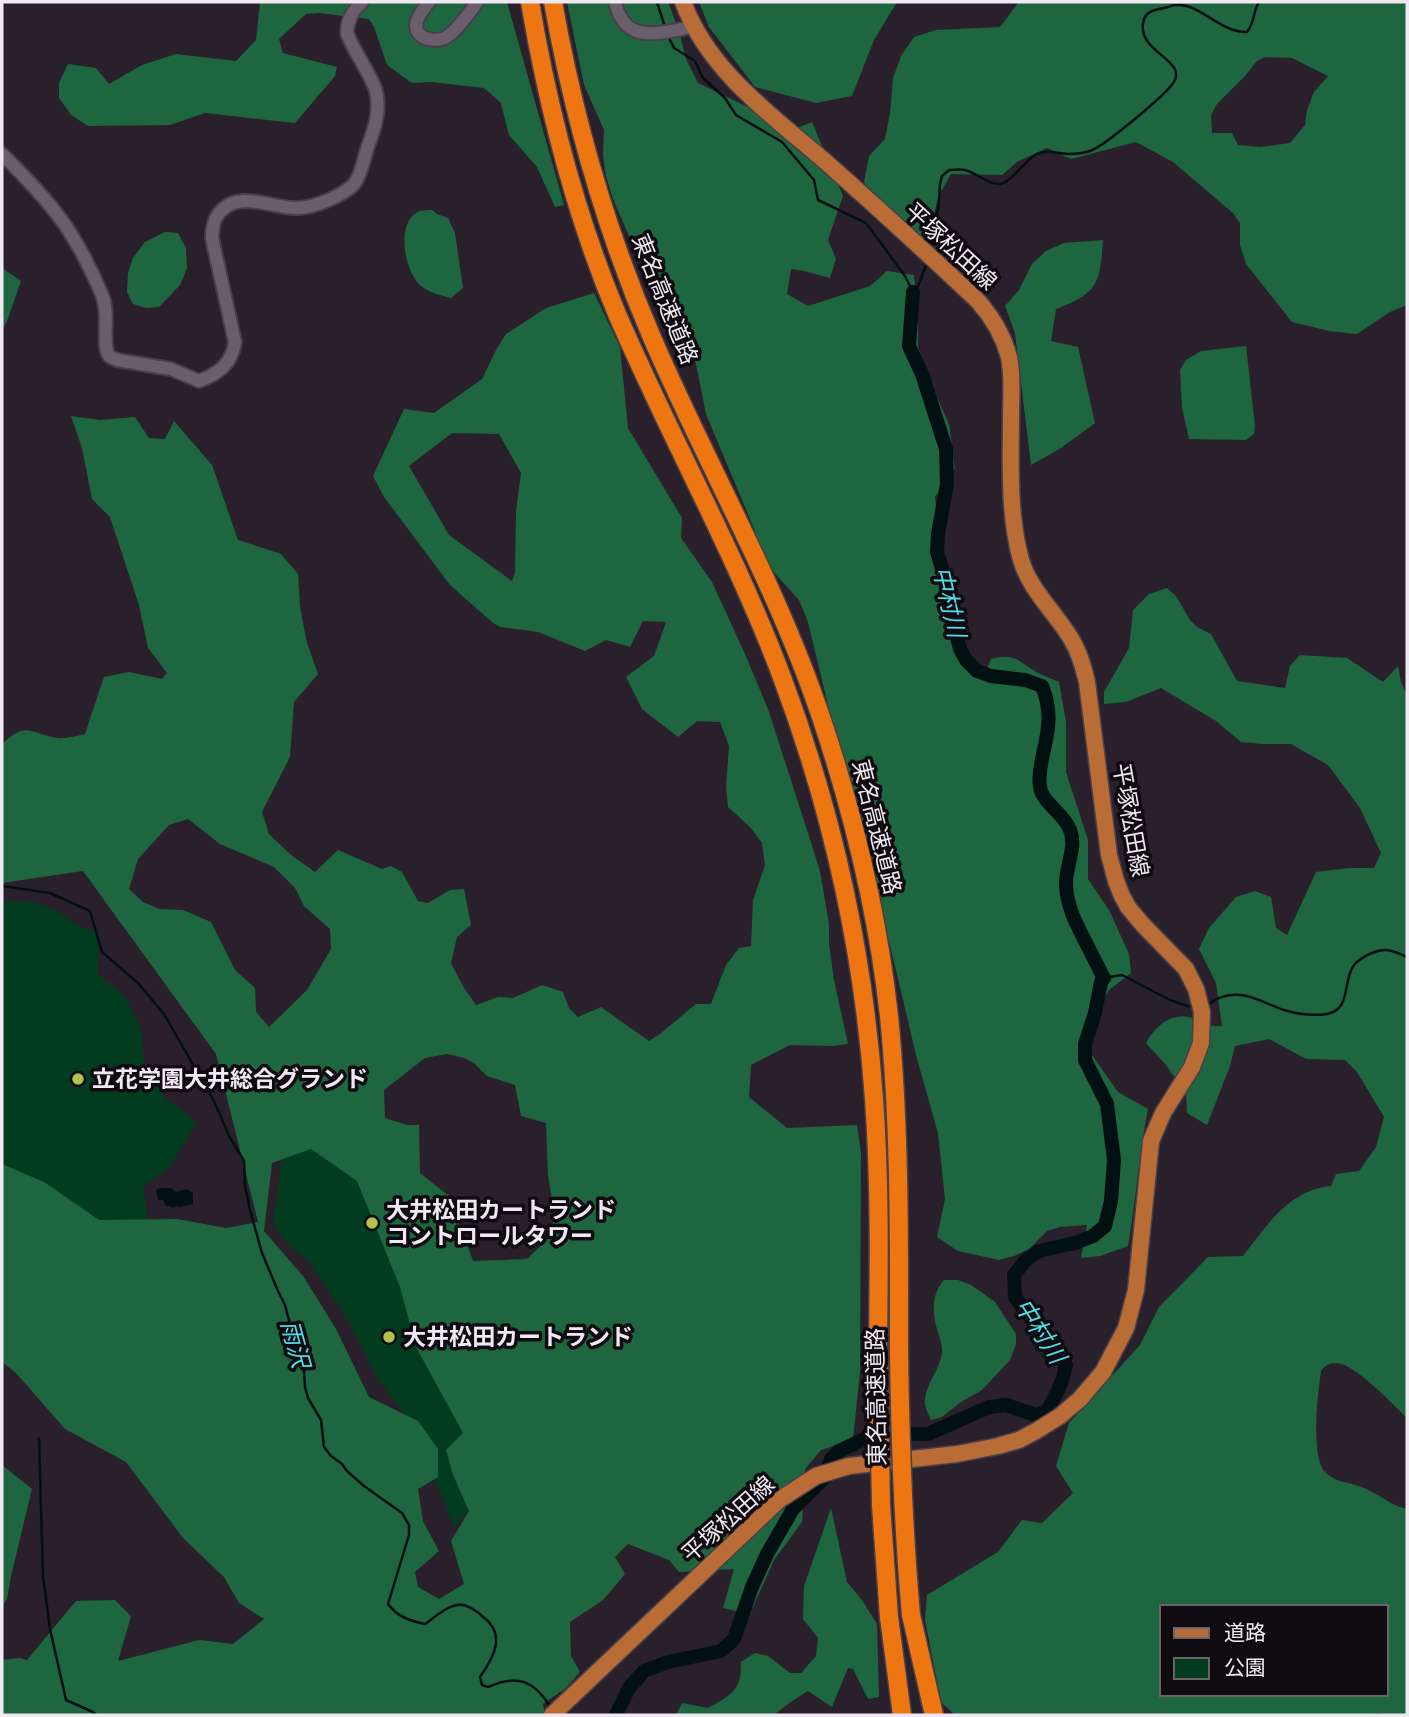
<svg xmlns="http://www.w3.org/2000/svg" width="1409" height="1717" font-family="'Exo 2','Noto Sans JP',sans-serif">
	<style>
		.green { fill: #013c1f }
		.forest { fill: #1e663f; fill-rule: evenodd }
		.water { fill: #021012 }
		.lines { fill: none; stroke-linecap: round; stroke-linejoin: round }
		.stream { stroke: #021012; stroke-width: 2.5 }
		.river { stroke: #021012; stroke-width: 14 }
		.minor-casing { stroke: #473f49; stroke-width: 16 }
		.major-casing { stroke: #473f49; stroke-width: 19 }
		.highway-casing { stroke: #473f49; stroke-width: 21 }
		.minor { stroke: #6a5e6c; stroke-width: 12 }
		.major { stroke: #b96c36; stroke-width: 16 }
		.highway { stroke: #ee7612; stroke-width: 18 }
		.highway-bridge-casing { stroke: #473f49; stroke-width: 21; stroke-linecap: butt }
		.highway-bridge { stroke: #ee7612; stroke-width: 18 }
		.poi-dot { fill: #b2c34c; stroke: #100b11; stroke-width: 2.5 }
		.labels { text-anchor: middle; stroke-width: 7; stroke-linejoin: round; paint-order: stroke }
		.street-label { font-size: 23px; fill: #f0e9f2; stroke: #100b11 }
		.poi-label { font-size: 23px; font-weight: bold; fill: #f0e9f2; stroke: #100b11; text-anchor: start }
		.water-label { font-size: 24px; font-style: italic; fill: #4fdde6; stroke: #100b11 }
	</style>
	<rect width="100%" height="100%" fill="#2a202c"/>
	<!-- green -->
	<path class="green" d="M15,901L36,903L56,910L76,925L98,933V974L126,998L141,1029L144,1061L165,1098L197,1121L169,1168L143,1186L150,1233L85,1221L2,1172V902Z
		M315,1145L349,1169L377,1209L469,1426L482,1495L454,1527L412,1424L378,1379L351,1326L322,1280L310,1263L287,1243L278,1231L273,1221L274,1211L278,1191L280,1166L285,1154Z"/>
	<!-- forest -->
	<path class="forest" d="M260,2H507L564,205L555,207L537,167L509,135L501,103L484,88L431,82L412,83L387,65L374,27L369,19L319,13L306,14L279,39L283,53L337,67L335,76L295,123L205,113L170,125L88,126L71,115L59,98V83L68,64L96,68L109,84L142,65L176,54L236,61L256,40Z
		M567,2H668L679,31L686,59L698,83L750,108L782,134L812,122L843,196L828,240L836,259L830,278L804,271L791,269L787,294L808,306L870,286L887,271L914,275L918,315V347L936,395L949,424L955,469L935,497L951,617L970,667L986,671L991,659C1016,652 1018,662 1038,673C1045,676 1052,679 1059,682L1066,722V772L1088,840V879L1109,910L1129,954L1131,973L1109,990L1095,1015L1090,1052L1118,1092L1148,1109C1139,1154 1136,1200 1128,1246L1100,1256L1081,1258L1087,1225L1060,1227L1047,1231L1029,1249L1014,1256L999,1260L958,1251L937,1237L945,1199L938,1133L917,1059L877,890L834,730L808,622L799,600L770,568L758,545L755,531L706,414L694,354L638,257L613,199L606,176L603,155L604,130L584,85Z
		M699,2H897L874,40L852,96L816,103L755,87L709,27Z
		M1019,2H1407V305L1390,312L1357,334L1329,331L1292,322L1246,264L1240,245V223L1233,213L1173,162L1136,142L1071,159L1047,148L1017,162L1002,175L951,174L938,197L928,241L870,194L864,182L869,156L885,139L890,113L893,78L901,56L914,37L936,30L1000,27ZM1265,57L1292,58L1328,76L1314,92L1307,110L1305,125L1290,143L1260,147L1238,145L1232,133H1212L1211,115L1217,104L1245,76L1257,61Z
		M432,210L437,214L448,218L455,233L463,288L451,298C440,295 429,293 420,285C405,271 396,226 416,213C420,210 427,210 432,210Z
		M165,232L178,233L186,248L187,268L180,285L159,307L146,308L133,304L127,292L128,273L133,258L145,242Z
		M1103,240C1100,284 1098,293 1056,309L1051,341L1078,347L1095,423L1061,448L1031,465L1015,333L1005,306L1019,290L1032,264L1046,251L1064,243Z
		M2,268L21,281L7,321L2,330Z
		M594,293L620,347L628,428L682,518L681,538L712,582L745,654L768,709L790,777L820,871L829,924V943L834,980L848,1044L832,1046L790,1045L751,1065L749,1097L787,1128L857,1125L861,1153L860,1372L853,1439L821,1450L805,1469L802,1522L774,1560L750,1614L723,1608L734,1569L679,1572L669,1560L628,1544L615,1557L625,1574L603,1600L570,1622L571,1656L580,1672L566,1688L543,1704L545,1715H2V1660L20,1658L27,1660L76,1601L115,1600L131,1616L118,1661L199,1640L233,1644L264,1619L239,1603L224,1577L183,1538L126,1462L65,1429L16,1373L2,1362V1164L44,1182L99,1220L177,1219L226,1228L258,1222L216,1054L83,871L2,883V744C28,720 29,734 58,738C66,739 76,736 85,734L104,677L129,672L162,679L167,673L148,648L139,605L110,517L92,499L82,448L71,416L100,420L135,417L149,438L165,439L174,421L212,465L238,540L281,554L298,574L300,607L307,643L318,674L294,702L290,757L262,812L269,834L291,855L315,872L338,850L382,869L391,866L402,872L418,901L428,903L450,890L464,889L471,925L457,937L451,963L464,988L476,1005L498,997L513,998L542,985L563,992L569,1008L578,1017L601,1007L649,1041L660,1034L696,1004H711L726,965L739,948L751,946L753,900L765,865L762,843L750,827L728,807L726,787L729,746L720,722L697,721L678,737L642,709L626,677L654,656L666,622L643,621L630,647L606,640L585,651L538,632L500,627L493,623L450,585L384,497L373,476L404,409L434,413L482,379L496,350L506,334L546,308ZM452,433L499,434L521,473L516,511L515,573L512,581L449,535L409,466ZM188,819L220,844L274,867L295,888L304,906L330,929L331,949L307,990L269,1027L256,1012L255,988L235,970L211,922L183,910L159,909L143,902L129,889L138,859L169,825ZM447,1054L464,1058L474,1063L487,1076L515,1085L521,1116L546,1123L548,1175L554,1212L551,1236L527,1259L473,1261L450,1197L420,1173L419,1125H407L385,1118L384,1090L425,1058ZM311,1149L357,1181L400,1287L416,1347L463,1433L446,1450L453,1475L469,1511L451,1541L464,1584L439,1599L418,1587L415,1572L439,1551L423,1521L418,1489L438,1477V1449L418,1421L369,1397L336,1329L315,1295L303,1276L264,1231L272,1163Z
		M1246,346L1255,426L1254,434L1246,440L1189,439L1182,408L1180,370L1186,360L1201,351Z
		M1167,588L1176,596L1190,620L1197,627L1211,634L1237,681L1285,688L1290,666L1300,655L1347,658L1383,682L1398,666L1401,682L1407,696V1418C1392,1404 1360,1369 1341,1364C1333,1361 1325,1365 1321,1371C1318,1393 1310,1455 1325,1472C1335,1483 1351,1482 1364,1488C1379,1494 1390,1505 1407,1509V1715H1387L1378,1713L1366,1715H955L941,1702L925,1620L927,1595L998,1552L1022,1520L1042,1523L1073,1493L1056,1466L1069,1423L1140,1345L1159,1307L1208,1257L1243,1256C1267,1225 1289,1190 1331,1186L1336,1174L1359,1171L1376,1147L1384,1117L1357,1072L1345,1060L1306,1059L1269,1039L1235,1046L1230,1066L1207,1125L1187,1113L1186,1093L1166,1065L1146,1043C1155,1027 1169,1014 1188,1017C1201,1019 1209,1028 1222,1026L1216,983L1199,949L1209,928L1236,897L1255,891L1271,897L1276,928L1287,935L1316,872L1349,868H1374L1381,853L1360,808L1328,765L1291,744H1263L1241,742L1216,721L1161,688L1126,702L1104,704V692L1129,648L1133,610L1149,594ZM1162,1607H1386V1694H1162Z
		M944,1280H958L971,1285L995,1302L1016,1334V1344L1010,1360L982,1390L961,1402L942,1417L931,1420C929,1415 926,1410 925,1405C923,1388 937,1374 941,1358C945,1346 937,1333 935,1321C932,1306 934,1291 944,1280Z
		M2,1465L32,1489L11,1576L7,1599L2,1607Z
		M831,1508L847,1582L862,1600L877,1624L879,1697L868,1699L853,1669L848,1668L832,1707L808,1691L792,1701L774,1715H676L682,1703L708,1708C731,1695 742,1690 741,1662L755,1653L768,1656L790,1673H801L816,1656L818,1638L803,1619L804,1586Z"/>
	<!-- water -->
	<path class="water" d="M160,1188H171L176,1192L186,1189L193,1193V1204L180,1207L176,1206L173,1208L169,1206H166L163,1200H158L156,1190Z"/>
	<g class="lines">
		<!-- stream -->
		<path class="stream" d="M657,2L665,27
			M668,36L674,48L695,61L703,78L725,98L736,115L782,142L814,180L818,200L866,223L905,276L913,292L917,289L928,260
			M931,251L939,202L940,184L942,176L949,170C954,170 961,169 965,170C977,173 988,185 1000,184C1011,183 1025,160 1037,154C1049,149 1057,154 1068,154C1075,154 1084,153 1090,151C1103,147 1170,92 1175,80C1177,75 1176,69 1172,65C1161,52 1140,44 1143,23C1144,17 1147,13 1152,11C1157,9 1163,8 1168,7C1170,6 1175,5 1178,5C1200,4 1221,33 1247,32C1255,22 1253,11 1259,2
			M2,886L50,893L90,911L102,952L138,983L164,1014L214,1101L229,1136L244,1161L245,1186L250,1210L262,1253L278,1291L285,1305L293,1335L303,1357L305,1387L308,1398L321,1420L324,1447L331,1456L342,1464L347,1471L364,1486L402,1513L409,1525V1535L388,1604C397,1617 411,1621 425,1624C435,1617 450,1603 463,1605C469,1606 478,1612 482,1616C507,1634 494,1657 480,1677L482,1685L488,1687C517,1674 534,1680 551,1708
			M1104,978L1122,975L1170,1000L1187,1006H1194
			M1207,1005C1212,1002 1217,998 1222,997C1244,989 1263,1003 1284,1010C1297,1014 1313,1016 1327,1014C1352,1009 1342,981 1354,965C1358,960 1365,956 1372,953C1386,947 1394,951 1407,957
			M39,1438L43,1576L50,1629L66,1700L93,1712L96,1715"/>
		<!-- river -->
		<path class="river" d="M616,1715L629,1688L644,1671L668,1662L721,1651L734,1639L752,1587L767,1554L793,1509L825,1477L831,1459L839,1451L862,1440L904,1434H928L989,1407L1006,1405L1036,1415L1047,1411C1056,1395 1063,1383 1066,1365L1015,1297L1014,1275L1026,1260L1039,1251L1075,1243L1093,1236L1105,1226L1111,1201L1114,1160L1107,1104L1085,1060V1044L1095,1013L1101,982L1104,978C1100,972 1098,965 1094,959C1083,935 1066,911 1066,883C1066,865 1077,847 1070,830C1064,813 1042,803 1040,787C1038,776 1041,765 1043,754C1049,729 1052,710 1042,686L1025,680L991,676L977,671L966,660L960,649L956,634L951,599L937,552L938,534L947,484L946,449L922,374L909,346L913,292"/>
		<!-- minor casing -->
		<g class="minor-casing">
			<path id="minor" d="M429,2C424,8 416,18 416,26C417,41 439,43 448,36C458,29 470,12 477,2
				M615,2C622,33 642,37 671,31C678,30 685,29 692,26
				M2,154C22,174 43,195 60,218C77,241 91,269 102,295C110,313 102,342 108,354C110,358 113,358 117,360L171,369L199,381C218,374 232,364 235,342L212,238C212,229 213,221 219,213C239,189 270,208 295,208C311,209 343,196 354,184C361,176 364,159 367,149C374,130 381,112 376,91C370,72 354,53 347,33C347,20 352,11 362,2"/>
		</g>
		<!-- major casing -->
		<g class="major-casing">
			<path id="major" d="M552,1715L779,1500L816,1476L849,1466L957,1454L998,1446L1019,1440L1036,1431L1060,1416L1080,1399L1103,1372L1126,1328L1136,1290L1151,1141L1163,1113L1192,1067L1201,1043L1202,1012L1196,989L1186,969L1143,925L1128,907L1122,896L1116,881L1109,855L1087,682C1083,666 1079,651 1070,637C1054,611 1030,590 1021,560C1008,513 1011,464 1011,416C1011,396 1013,375 1009,357C1003,335 992,317 978,301C928,254 878,208 827,163C773,116 709,72 683,2"/>
		</g>
		<!-- highway casing -->
		<g class="highway-casing">
			<path id="highway" d="M530,2C548,108 575,214 617,314C670,437 736,554 783,680C833,814 864,956 874,1099C880,1181 879,1263 878,1346
				M553,2C574,120 605,229 653,340C708,467 778,588 822,720C854,816 878,916 889,1016C900,1127 899,1237 899,1348
				M911,1615L934,1715
				M889,1617L902,1715"/>
		</g>
		<!-- minor -->
		<use href="#minor" class="minor"/>
		<!-- major -->
		<use href="#major" class="major"/>
		<!-- highway -->
		<use href="#highway" class="highway"/>
		<!-- highway-bridge casing -->
		<g class="highway-bridge-casing">
			<path id="highway-bridge" d="M878,1346L881,1505L889,1617
				M899,1348C900,1438 903,1526 911,1615"/>
		</g>
		<!-- highway-bridge -->
		<use href="#highway-bridge" class="highway-bridge"/>
	</g>
	<!-- markers -->
	<g class="poi-dot">
		<circle cx="78" cy="1079" r="7"/>
		<circle cx="372" cy="1223" r="7"/>
		<circle cx="389" cy="1337" r="7"/>
	</g>
	<g class="labels">
		<!-- street labels -->
		<g class="street-label">
			<text transform="translate(951 246) rotate(43)" y="8">平塚松田線</text>
			<text transform="translate(665 299) rotate(68)" y="8">東名高速道路</text>
			<text transform="translate(1131 820) rotate(80)" y="8">平塚松田線</text>
			<text transform="translate(877 827) rotate(76)" y="8">東名高速道路</text>
			<text transform="translate(876 1397) rotate(-91)" y="8">東名高速道路</text>
			<text transform="translate(728 1519) rotate(-42)" y="8">平塚松田線</text>
		</g>
		<!-- poi labels -->
		<g class="poi-label">
			<text x="92" y="1087">立花学園大井総合グランド</text>
			<text x="386" y="1218">大井松田カートランド<tspan x="386" dy="26">コントロールタワー</tspan></text>
			<text x="403" y="1345">大井松田カートランド</text>
		</g>
		<!-- water labels -->
		<g class="water-label">
			<text transform="translate(949 602) rotate(77)" y="8">中村川</text>
			<text transform="translate(1040 1331) rotate(57)" y="8">中村川</text>
			<text transform="translate(295 1344) rotate(75)" y="8">雨沢</text>
		</g>
	</g>
	<!-- border -->
	<rect width="1409" height="1717" fill="none" stroke="#f0e9f2" stroke-width="7"/>
	<!-- legend -->
	<rect x="1160" y="1605" width="228" height="91" fill="#100b11" stroke="#6a646b" stroke-width="2"/>
	<rect x="1174" y="1628" width="35" height="10" fill="#b96c36" stroke="#6a646b" stroke-width="2"/>
	<text x="1224" y="1640" font-size="21" fill="#f0e9f2">道路</text>
	<rect x="1174" y="1658" width="35" height="21" fill="#013c1f" stroke="#6a646b" stroke-width="2"/>
	<text x="1224" y="1675" font-size="21" fill="#f0e9f2">公園</text>
</svg>
